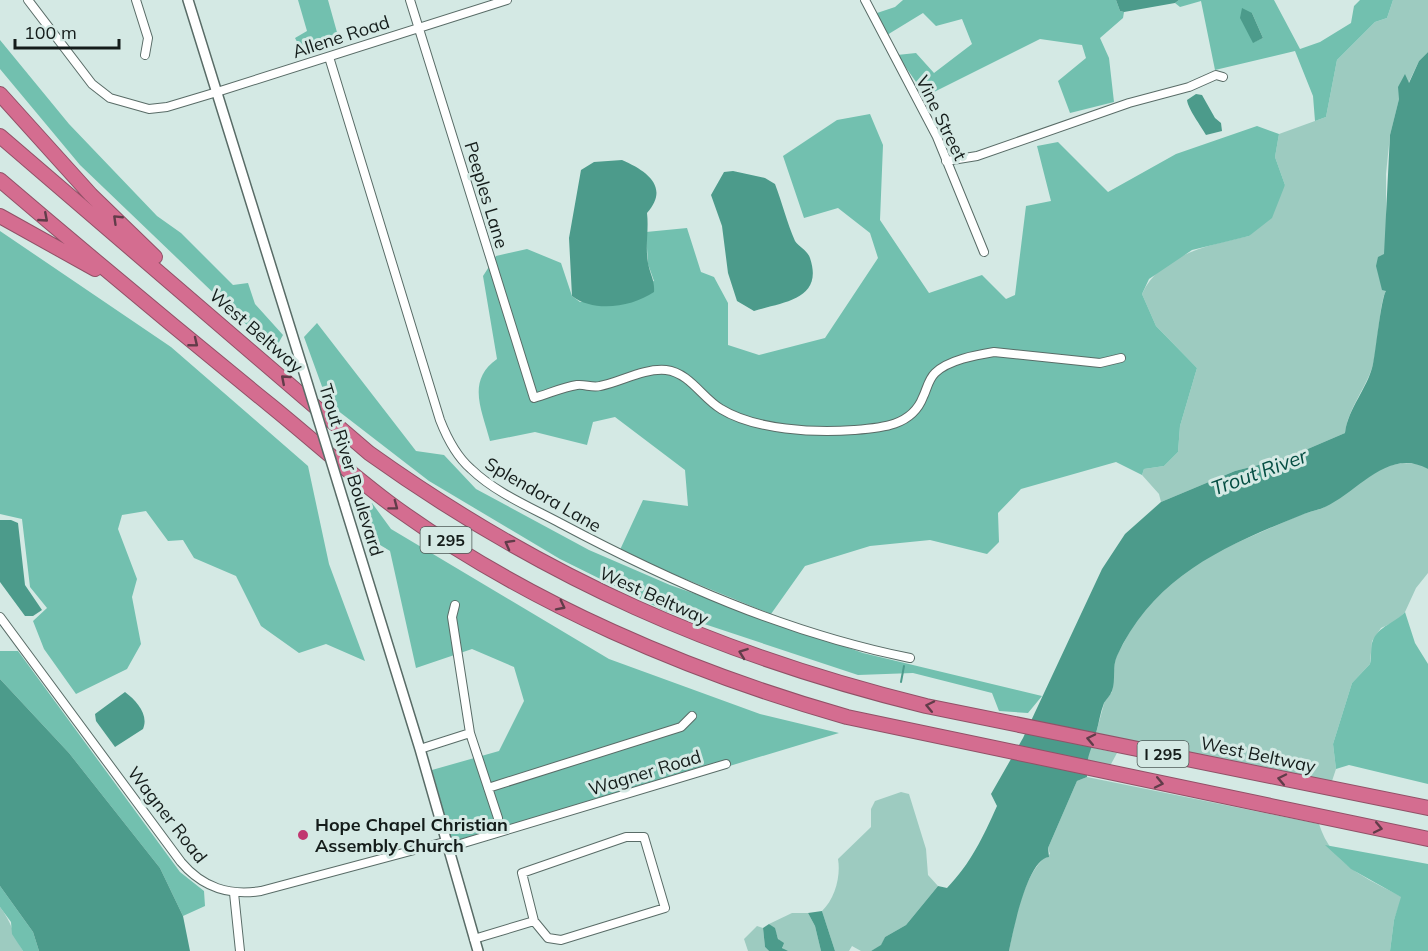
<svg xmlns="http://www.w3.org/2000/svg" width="1428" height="951" font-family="Mulish,sans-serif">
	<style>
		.green { fill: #9dcbc0 }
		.forest { fill: #72c0af; fill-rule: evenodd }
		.water { fill: #4c9b8b }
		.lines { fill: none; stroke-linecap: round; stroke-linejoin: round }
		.stream { stroke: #4c9b8b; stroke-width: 2 }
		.minor-casing { stroke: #596c67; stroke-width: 10 }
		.tertiary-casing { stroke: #596c67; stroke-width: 12 }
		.motorway-casing { stroke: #915167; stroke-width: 16 }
		.minor { stroke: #fff; stroke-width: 8 }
		.tertiary { stroke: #fff; stroke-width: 9 }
		.motorway { stroke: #d46d90; stroke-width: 14 }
		.tertiary-bridge-casing { stroke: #596c67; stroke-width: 12; stroke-linecap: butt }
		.tertiary-bridge { stroke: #fff; stroke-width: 9 }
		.oneway { stroke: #613c49 }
		.poi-dot { fill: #c13770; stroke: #d4e9e4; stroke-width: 2 }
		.labels { text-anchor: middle; stroke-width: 6; stroke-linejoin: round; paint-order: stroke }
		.shield { fill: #d4e9e4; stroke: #4e5a57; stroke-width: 1.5 }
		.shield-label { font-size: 16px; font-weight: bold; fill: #141c1a }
		.street-label { font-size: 18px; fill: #141c1a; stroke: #d4e9e4 }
		.poi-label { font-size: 18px; font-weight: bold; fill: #141c1a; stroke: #d4e9e4; text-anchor: start }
		.water-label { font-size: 20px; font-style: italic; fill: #044d42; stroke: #d4e9e4 }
	</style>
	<rect width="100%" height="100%" fill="#d4e9e4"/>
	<!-- green -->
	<path class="green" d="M1393,0H1428V52L1419,61L1408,84L1405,75L1390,135L1386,174V291C1379,302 1378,351 1372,368C1364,391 1348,409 1345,433L1289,457L1235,471L1161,502L1159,494L1142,475L1144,469L1164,466L1178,452L1180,426L1197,368L1156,326L1142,294C1160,254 1210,245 1249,236L1285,185L1275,157L1279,134L1326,117L1337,60L1375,22L1387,18Z
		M1402,463L1419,464L1428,469V573L1416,588L1405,612L1396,621L1381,628L1372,641L1370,664L1352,683L1333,744L1336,769L1332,781L1096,733L1105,700L1112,692L1115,659L1137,618L1158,594L1193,566L1225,548L1300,515L1323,508L1383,467Z
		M1090,747L1117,753L1110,766L1086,761Z
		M1087,777L1319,824C1332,865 1366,878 1402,897L1394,920L1390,951H1009C1014,924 1024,869 1050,854L1048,848L1077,781Z
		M901,792L909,794L926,849L928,875L938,886L906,925L885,937L881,946L871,951H861L852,946L849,951H835L822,911C835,899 841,876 838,859L871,827V809L875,801Z
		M0,907C11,921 14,936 23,951H0Z
		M792,913H808L815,926L821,951H785C777,942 778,930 769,924Z
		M757,926L763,928L765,947L769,951H748L744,939Z"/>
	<!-- forest -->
	<path class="forest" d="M298,0H328L340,43L304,55L295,38L307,31Z
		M903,0H1116L1120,11L1124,12L1123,18L1100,38L1109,58L1114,102L1070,113L1058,81L1086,58L1082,45L1040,39L926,96L897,55L916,53L934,73L972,44L962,19L936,26L923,13L887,35L874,14L895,7Z
		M1179,0H1274L1300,49L1320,42L1351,23L1354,6L1360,0H1393L1387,18L1375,22L1337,60L1326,117L1315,121L1313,96L1295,51L1215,70L1201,1L1180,7L1175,3ZM1252,13L1263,38L1254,42H1253Z
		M0,40L69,124L157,216L181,233L233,285L248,283L255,304L283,335L274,351L80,165L0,69Z
		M870,114L883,145L880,220L929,293L982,275L1006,299L1015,295L1026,206L1051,201L1037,146L1058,142L1108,192L1176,154L1257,126L1279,134L1275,157L1285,185L1272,218L1249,236L1192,250L1149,279L1142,294L1156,326L1197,368L1180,426L1178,452L1164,466L1144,469L1142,475L1116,462L1021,489L998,513L999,542L987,554L930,540L870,546L805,566L771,614L619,552L643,500L688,506L685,470L615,417L593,422L587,445L535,432L490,441C482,410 466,381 497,359L483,276L496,256L527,249L561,263L572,296L580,302L654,281L648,264L646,232L687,228L701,272L714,277L728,303V345L759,355L825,338L878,258L870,233L838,208L804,218L783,156L837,120Z
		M0,231L171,347L308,466L329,564L365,661L326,644L299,653L261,626L236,576L194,558L183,540L168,541L146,511L122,515L118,529L137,579L132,597L141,644L127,669L76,694L44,649L33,621L47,608L30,587L22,519L0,514Z
		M317,323L416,451L444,455L476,489L589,550L670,585L863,653L1042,696L1028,713L999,711L992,693L913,673L858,675L665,611L560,559L429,481L328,403L304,337Z
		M372,503L391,529L609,659L760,714L839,733L454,849L432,770L499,751L524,701L514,667L472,649L416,668L390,551L367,537L360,517Z
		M1405,612L1415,643L1428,664V784L1349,765L1336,769L1333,744L1352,683L1370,664C1372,657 1370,647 1373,640C1379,626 1395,623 1405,612Z
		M0,651H18L180,872L204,891L205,906L183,916L160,868L69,753L0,679Z
		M1325,845L1428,864V951H1390L1394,920L1401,897L1351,869Z
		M0,886L33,932L39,951H23L12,934L11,922L0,907Z"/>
	<!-- water -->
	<path class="water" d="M1116,0H1179L1175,3L1124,12L1120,11Z
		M1242,8L1252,13L1263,38L1253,43L1240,18Z
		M1428,52V469C1388,447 1358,492 1325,507C1316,511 1307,512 1299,516C1222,547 1154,577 1117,656C1112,666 1116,680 1112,691C1110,696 1106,699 1104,703C1100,713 1099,723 1096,733C1091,753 1086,754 1087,777L1077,781L1048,848L1049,857C1027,859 1013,932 1009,951H871L881,945L885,937L906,925L938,886L947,888C971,863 983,837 997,806L991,794L1023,738L1102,569L1125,534L1161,502L1235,471L1289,457L1345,433C1348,408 1368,388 1373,364C1376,350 1381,298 1386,291L1382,290L1376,266L1378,257L1384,254L1390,135L1399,99L1398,87L1405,74L1409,83L1419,61Z
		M1196,94L1202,95L1215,118L1221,123L1222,131L1206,135C1201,126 1188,109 1187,100Z
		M622,160C647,171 670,187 647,213C649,230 645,246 648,263C650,274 655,281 654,292C632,307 594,313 572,296L569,238L581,170L594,162Z
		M733,171L765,178L775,184C782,202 787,223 795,241C799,247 808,251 810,258C824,300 783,302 754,311L737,301L728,273L722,226L711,195L724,172Z
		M0,520H11L18,523L25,585L42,610L33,616H25L0,582Z
		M0,679L69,753L160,868L183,916L190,951H39L33,932L0,886Z
		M125,692C137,701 149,715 143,729L115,747L96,721L95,714Z
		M822,911L835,951H821L815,926L808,913Z
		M769,924L775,928L778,939L784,943L782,948L788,951H769L765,947L763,928Z"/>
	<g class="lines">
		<!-- stream -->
		<path class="stream" d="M901,682L904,666"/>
		<!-- minor casing -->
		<g class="minor-casing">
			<path id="minor" d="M28,0L92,84L110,98L149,109L167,107L217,92L507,0
				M136,0L148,38L145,55
				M410,0L534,398C548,394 563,387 577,385C585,384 592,388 600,386C621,382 643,368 666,370C690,373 702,398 721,409C755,430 815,433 854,430C881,428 912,426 923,397C927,389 928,380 935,373C948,360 976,355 994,352L1100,363L1121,358
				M865,0L937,137L984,252
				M329,57L440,420C447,438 456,456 471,469C496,493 530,507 560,523C671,582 786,633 910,658
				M946,161L977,156L1129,103L1189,87L1216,75L1223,77
				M455,605L452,617L470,733L498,818
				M0,617L181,862C203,888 229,896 261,891L448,841L457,845L726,764
				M420,749L470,733
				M488,788L681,727L692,716
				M234,893L240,951
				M474,939L534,921L548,938L561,940L665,908L644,837H626L522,873L534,921"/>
		</g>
		<!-- tertiary casing -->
		<g class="tertiary-casing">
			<path id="tertiary" d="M188,0L302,366
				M344,503L420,749L478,951"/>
		</g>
		<!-- motorway casing -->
		<g class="motorway-casing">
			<path id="motorway" d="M0,94L91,195L155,257
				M0,136L369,453C544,578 718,655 926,706L1428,808
				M0,180C89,256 179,331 270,405C312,439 352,476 396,508C530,604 689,672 847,717L1428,839
				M0,216L95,269"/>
		</g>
		<!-- minor -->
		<use href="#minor" class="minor"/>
		<!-- tertiary -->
		<use href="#tertiary" class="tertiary"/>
		<!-- motorway -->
		<use href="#motorway" class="motorway"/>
		<!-- tertiary-bridge casing -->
		<g class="tertiary-bridge-casing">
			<path id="tertiary-bridge" d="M302,366L344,503"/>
		</g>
		<!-- tertiary-bridge -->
		<use href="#tertiary-bridge" class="tertiary-bridge"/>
	</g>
	<!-- one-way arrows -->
	<defs><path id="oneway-chevron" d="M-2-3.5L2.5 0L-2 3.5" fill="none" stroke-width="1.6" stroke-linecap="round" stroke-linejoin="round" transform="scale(1.5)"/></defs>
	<g class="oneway">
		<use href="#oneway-chevron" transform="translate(44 218) rotate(41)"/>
		<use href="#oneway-chevron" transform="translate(117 219) rotate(-136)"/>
		<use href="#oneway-chevron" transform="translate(194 343) rotate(39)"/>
		<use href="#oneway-chevron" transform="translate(285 379) rotate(-139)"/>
		<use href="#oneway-chevron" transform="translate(394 506) rotate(37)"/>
		<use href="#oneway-chevron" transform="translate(509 544) rotate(-151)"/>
		<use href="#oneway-chevron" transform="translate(561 606) rotate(27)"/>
		<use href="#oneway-chevron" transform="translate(743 653) rotate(-160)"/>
		<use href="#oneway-chevron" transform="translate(930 706) rotate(-168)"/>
		<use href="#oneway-chevron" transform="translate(1091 739) rotate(-168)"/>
		<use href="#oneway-chevron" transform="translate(1282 779) rotate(-168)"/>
		<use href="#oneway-chevron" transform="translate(1159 783) rotate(12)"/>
		<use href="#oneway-chevron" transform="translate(1378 828) rotate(12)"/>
	</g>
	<!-- markers -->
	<circle class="poi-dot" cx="303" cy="835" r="6"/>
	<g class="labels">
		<!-- shield labels -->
		<g class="shield">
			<rect x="420.5" y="527" width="51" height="26" rx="4.5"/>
			<rect x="1137.5" y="741" width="51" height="26" rx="4.5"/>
		</g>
		<g class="shield-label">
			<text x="446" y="546">I 295</text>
			<text x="1163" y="760">I 295</text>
		</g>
		<!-- street labels -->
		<g class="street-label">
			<text transform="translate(341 37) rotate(-18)" y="6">Allene Road</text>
			<text transform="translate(941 118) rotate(64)" y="6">Vine Street</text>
			<text transform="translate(486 195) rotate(73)" y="6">Peeples Lane</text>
			<text transform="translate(256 331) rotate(41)" y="6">West Beltway</text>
			<text transform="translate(351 470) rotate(73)" y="6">Trout River Boulevard</text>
			<text transform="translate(543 495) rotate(30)" y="6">Splendora Lane</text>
			<text transform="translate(654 596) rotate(24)" y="6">West Beltway</text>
			<text transform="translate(1258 755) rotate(12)" y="6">West Beltway</text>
			<text transform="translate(645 773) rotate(-17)" y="6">Wagner Road</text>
			<text transform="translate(167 815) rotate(52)" y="6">Wagner Road</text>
		</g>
		<!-- poi labels -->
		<g class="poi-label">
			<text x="315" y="831">Hope Chapel Christian<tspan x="315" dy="21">Assembly Church</tspan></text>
		</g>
		<!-- water labels -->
		<g class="water-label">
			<text transform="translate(1259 472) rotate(-20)" y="7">Trout River</text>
		</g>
	</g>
	<!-- scale -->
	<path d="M15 39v9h104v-9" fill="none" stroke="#141c1a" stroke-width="3"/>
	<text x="24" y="39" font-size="18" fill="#141c1a" stroke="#d4e9e4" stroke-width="4.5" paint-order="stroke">100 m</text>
</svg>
